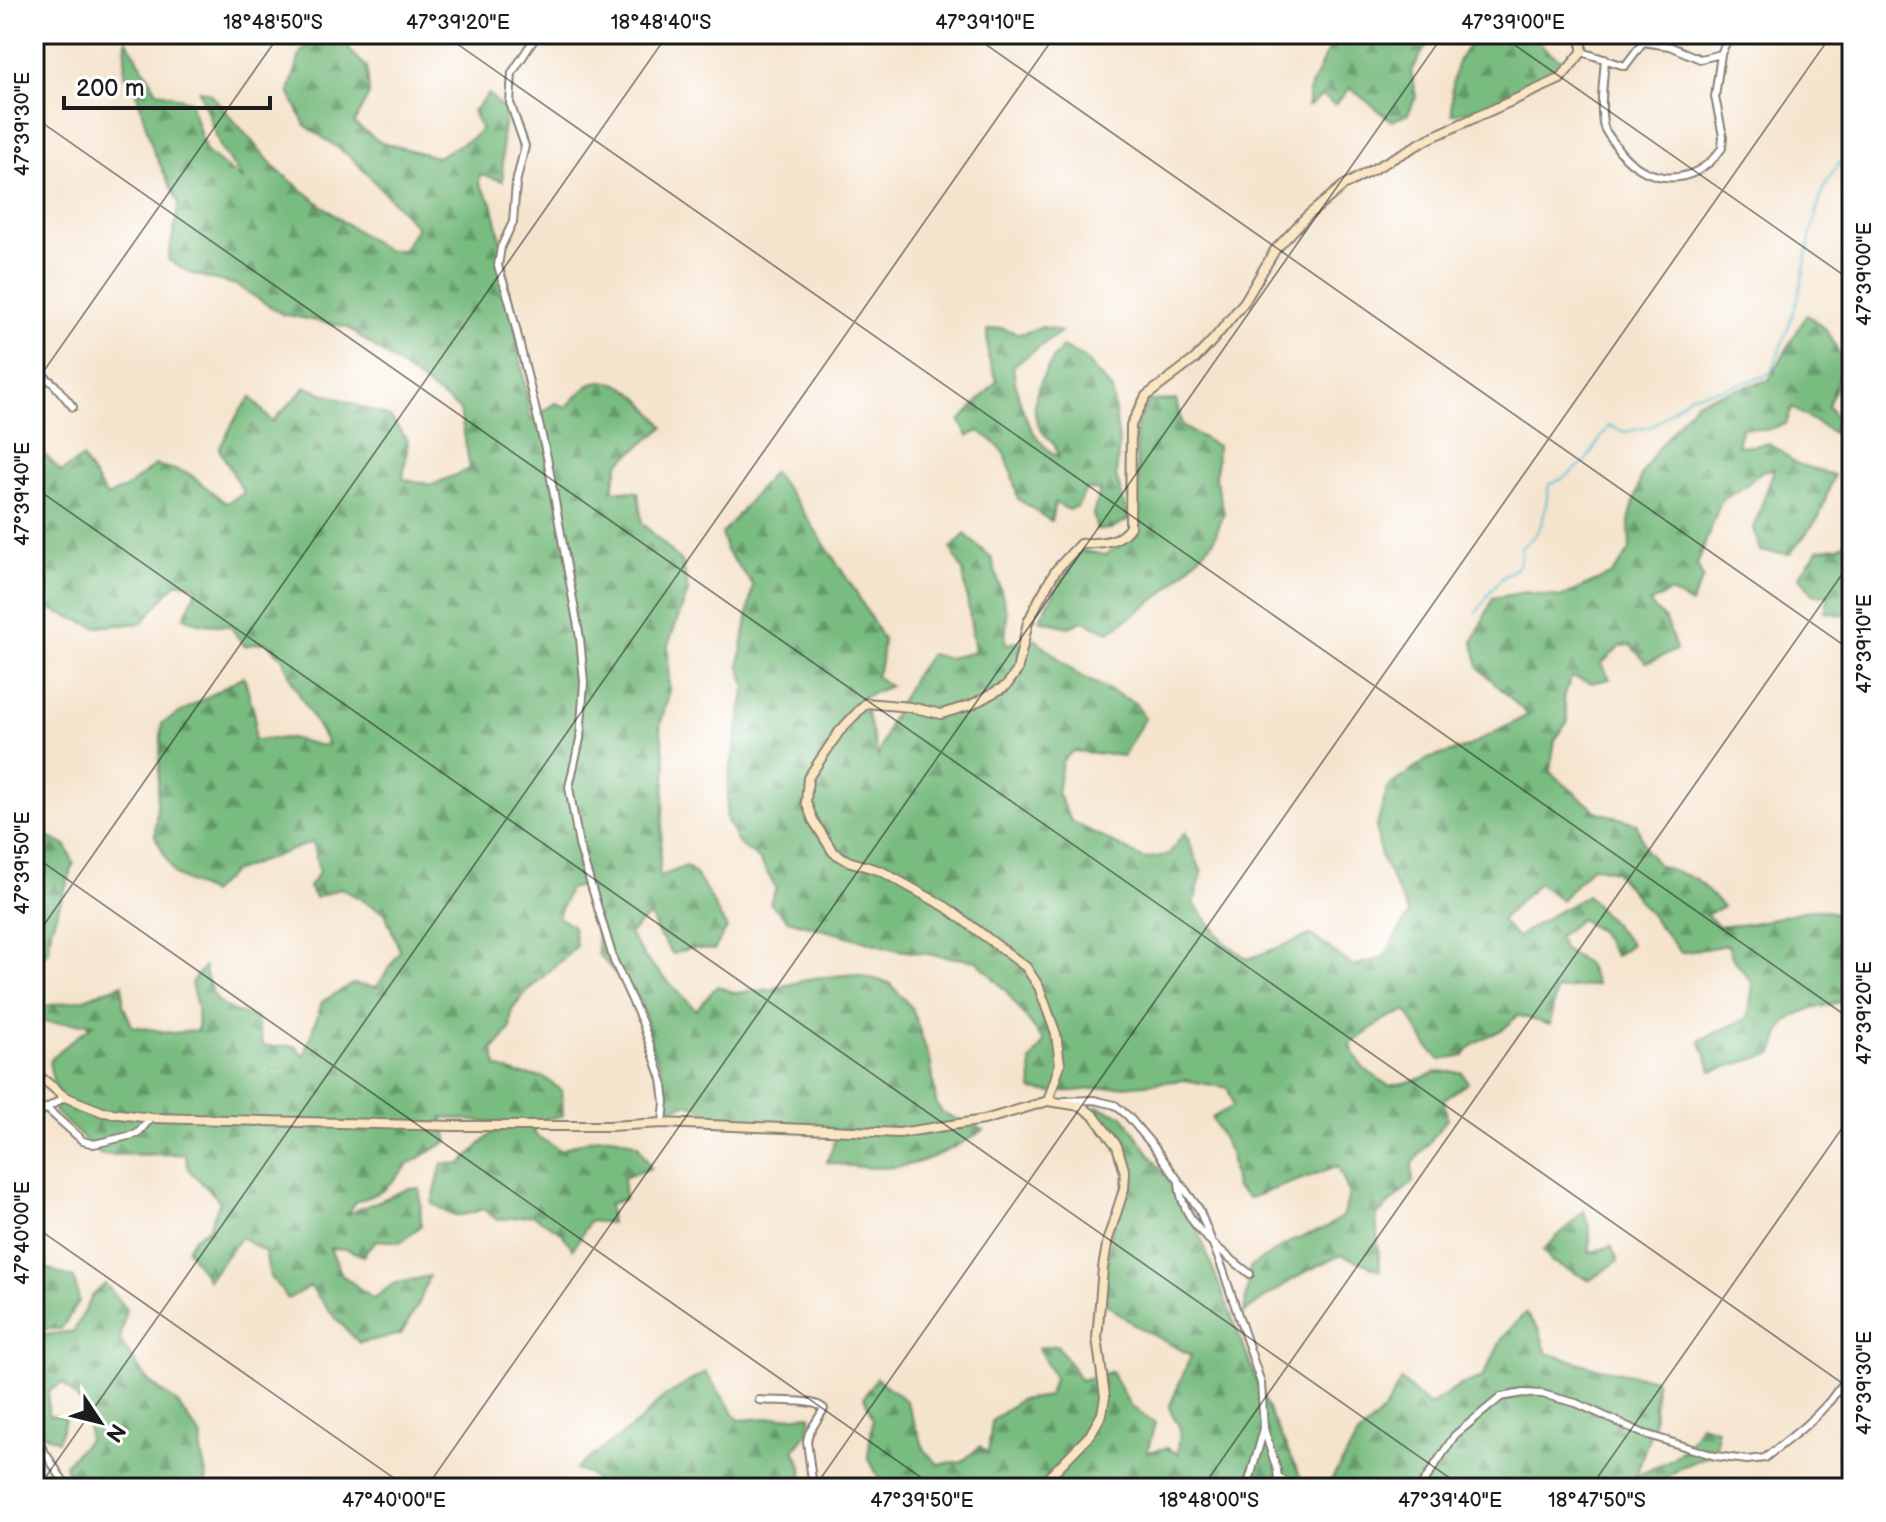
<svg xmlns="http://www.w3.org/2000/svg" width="1886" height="1522" font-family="'Balsamiq Sans',sans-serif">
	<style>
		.forest { fill: url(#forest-firs); stroke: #4a6c4e; stroke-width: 2 }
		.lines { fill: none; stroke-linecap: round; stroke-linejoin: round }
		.stream { stroke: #54bdd1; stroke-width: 2 }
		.street-casing { stroke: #888074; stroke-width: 10 }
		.secondary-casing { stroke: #888074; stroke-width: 12 }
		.street { stroke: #fff; stroke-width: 6 }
		.secondary { stroke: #fbe6c4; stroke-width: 8 }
		.ticks { fill: none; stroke: #1c1c1c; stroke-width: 2; stroke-opacity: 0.45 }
		.neatline { fill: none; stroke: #1c1c1c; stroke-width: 3 }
		.ticks-label { font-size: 20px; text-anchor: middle; fill: #1c1c1c }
	</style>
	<defs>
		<pattern id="forest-firs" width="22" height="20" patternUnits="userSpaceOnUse" patternTransform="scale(2)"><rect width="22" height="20" fill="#79bc80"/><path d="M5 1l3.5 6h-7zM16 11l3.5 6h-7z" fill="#629868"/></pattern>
	</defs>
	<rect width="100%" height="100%" fill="#fff"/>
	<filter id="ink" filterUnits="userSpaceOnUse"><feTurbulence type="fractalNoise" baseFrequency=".0125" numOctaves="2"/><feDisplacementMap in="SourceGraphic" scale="16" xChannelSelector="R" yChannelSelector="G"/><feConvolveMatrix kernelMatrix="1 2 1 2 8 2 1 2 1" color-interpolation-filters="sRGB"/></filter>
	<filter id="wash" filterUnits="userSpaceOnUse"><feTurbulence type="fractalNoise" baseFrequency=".006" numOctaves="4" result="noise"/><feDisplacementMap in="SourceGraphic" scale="32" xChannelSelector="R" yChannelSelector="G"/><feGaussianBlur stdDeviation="1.8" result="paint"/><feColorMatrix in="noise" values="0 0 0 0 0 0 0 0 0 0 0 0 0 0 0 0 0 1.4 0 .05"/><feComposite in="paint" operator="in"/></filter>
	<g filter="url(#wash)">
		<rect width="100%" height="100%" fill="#f5e4cd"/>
		<!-- forest -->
		<path class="forest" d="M320,34H350V51L367,67L369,95L354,123L380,142L437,157L472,138L481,130L473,111L489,94L506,112L502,137L503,181L480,174L479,183L492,203L499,232L531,420L556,403L566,407C573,401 582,389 590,385C621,370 649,407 664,427L619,463L612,490L638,492L642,523L683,563L688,592L668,645L669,694L660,726L666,766L659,877L686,866C701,874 716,912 727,928L714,950L690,948L673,954L659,935L650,915L629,934L646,959L696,1010L717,986L736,993L772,989L814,978L855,974L889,983L912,1008L931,1064L936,1102L942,1113L984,1130C924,1167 896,1175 827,1162L836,1137L796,1126L714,1119L702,1109L688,1104L669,1109L662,1071L651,1046L646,1018L638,998L598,954L595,916L584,885L569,889L558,917L573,926L576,947L527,991L512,1010L510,1029L493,1050L497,1067L518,1074L544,1077L562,1091L563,1116L533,1121L536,1136L561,1150C593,1138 605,1130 638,1145L651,1168L623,1178L625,1199L609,1204L611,1223L590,1221L573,1249L561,1232L533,1215L497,1220L483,1209C458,1218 454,1218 432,1203L442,1163L461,1164L501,1124L442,1117L448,1141L409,1164L384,1190L356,1202L345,1215L410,1188L420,1189L421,1225L402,1242L376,1240L363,1256L347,1249L330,1248L342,1275L373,1299L393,1284L429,1276L420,1301L401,1334L359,1343L331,1313L310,1286L288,1299L270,1276L265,1252L241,1237L208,1280L187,1249L194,1238L209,1227L220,1201L189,1170L185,1154L101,1155L54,1111L58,1103L49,1062C62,1046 78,1037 93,1024L39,1022L34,1018V1013L46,1006L84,999L123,984V1004L132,1026L173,1033L198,1030L197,1007L191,983L204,967C215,1007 219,1007 256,1018L263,1046H295L304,1056L322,1002L352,984L377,987L400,951L385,913L341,888L315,898L309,887L319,872L313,842L232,872L210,893L175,875L155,836L162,723L244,676L255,716L254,740L290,738L318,745H328L293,683L282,657L266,642L244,646L230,626L201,624L184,617L198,587L177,582L142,623L96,627L34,603V443L61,472L82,458L107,497L129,486L155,465L188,473L226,503L244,493L219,449L238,414L251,397L272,422L306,387L390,417L408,441L403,479L432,485L470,469L460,410L347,327L282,314L236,285L192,274L168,260L179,204L153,150L134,84L124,75L126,39L157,91L190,101L206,152L244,181L221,149L199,90L210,93L276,169L342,221L386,250H403L417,227L352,158L305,125L289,92L301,52Z
			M1335,34H1456L1427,45L1411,71L1416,97L1408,114L1392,121L1350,88L1335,105L1322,96L1308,106V93Z
			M1489,34H1538L1543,47L1564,62C1532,86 1492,107 1452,114C1451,80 1453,46 1489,34Z
			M1807,314L1828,332L1844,363L1828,406L1843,426L1840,437L1792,408L1786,424L1766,430L1742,427L1737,445L1751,446L1769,443L1797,464L1834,475L1819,517L1790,554L1760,551L1754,528L1774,469L1762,471L1744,487L1721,501L1697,565L1703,578L1691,604L1670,592L1649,603L1667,622L1676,650L1647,663L1630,645L1621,646L1601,664L1610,679L1591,683L1572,677L1563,696L1568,721L1555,740L1550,772L1596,811L1636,823L1646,851L1658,865L1696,879L1723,907L1706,914L1719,927C1732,925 1746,925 1758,922C1796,915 1815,899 1852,921V950L1844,955L1852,960V998C1830,1007 1793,1007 1782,1029C1778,1037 1776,1046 1773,1054L1712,1071L1700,1040L1748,1018L1753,984L1732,957L1728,945L1681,953L1615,871L1592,866L1561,900L1538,883L1501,920L1517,938C1538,921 1563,910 1587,895L1631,944L1615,956L1599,931L1580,919L1558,937L1564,950L1586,963L1597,985L1556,990L1550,1025L1517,1015C1500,1040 1479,1031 1464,1056L1440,1060L1427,1046L1407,1011L1385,1019L1350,1045L1363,1068L1389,1086L1414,1081L1436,1072H1462L1468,1083L1444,1099L1447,1119L1412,1165L1413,1182L1376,1216L1380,1270L1342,1255C1305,1269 1276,1290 1244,1313L1250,1267L1293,1240L1326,1228L1344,1215L1349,1193L1338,1166L1249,1198L1235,1187L1230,1153L1212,1118L1233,1106L1228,1088L1185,1080L1054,1093L1032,1090L1031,1061L1044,1042L1006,991L977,961L898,950L788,920L770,903L776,888L759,859L738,843L726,818L729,777L746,686L739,665L753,584L726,551L722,534L773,472L796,501L856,592L883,640L881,662L876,676L890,686L863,697L878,757L889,724L913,678L930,654L948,658L975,652L963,571L951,549L965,534L992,559L1007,613L1005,644L1035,639L1077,674L1135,703L1145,718L1123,756L1073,751L1062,761L1057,793L1071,821L1144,859L1168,855L1185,832L1202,873L1194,904L1226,944L1248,959L1311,935L1353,966L1383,958L1409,914L1381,857L1376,828L1388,787L1428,759L1467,747L1528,715L1479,668L1473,642L1493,598L1525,592L1561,597L1612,574L1630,550L1629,521L1641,476L1657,449L1696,401L1769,380Z
			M1043,327L1061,332L1013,366C1016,397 1029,441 1059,457C1055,440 1050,443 1042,431C1023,404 1045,369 1062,347L1083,357L1112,390L1119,443L1116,476L1129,519L1111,529L1097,530L1093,514L1100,491L1086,489L1078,506L1069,510L1055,503L1051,521L1018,499C1009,465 1011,451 979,431L968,436L960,421L997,381L988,357L987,330L1001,328L1020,334Z
			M1176,400L1182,426L1217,446L1216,481L1224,513L1213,542L1164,593L1109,632L1083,621L1069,627L1039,620L1066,572L1081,550L1105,555L1138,534L1136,428L1149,401Z
			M1852,532V616L1825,612L1829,594L1814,595L1799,576L1819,549L1838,547L1850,541Z
			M46,836L66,846L74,864L51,929L49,951L34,964V837Z
			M1096,1106L1123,1116L1191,1213L1270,1414L1306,1488H884L868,1457L873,1419L864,1397L876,1378L906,1401L925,1451L938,1464L962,1462L980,1446L988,1454L992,1421L1019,1400L1049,1396L1054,1378L1038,1348L1057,1345L1081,1380L1111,1372L1130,1405L1155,1423L1147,1452L1167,1448L1178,1454L1180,1428L1169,1408L1191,1355L1134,1325L1104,1302L1111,1234L1131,1159L1103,1127Z
			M1584,1211L1590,1226V1253L1611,1246L1618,1261L1590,1280L1552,1262L1543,1250Z
			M34,1264L74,1278L79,1301L61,1329H34Z
			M105,1284L126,1308L120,1340L147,1380L177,1403L202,1438L201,1452L207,1479L201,1488H71L65,1464L88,1440V1411L63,1383L48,1391V1415L66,1417L58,1441L34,1429V1342L45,1335L74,1331L92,1296Z
			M1525,1313L1539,1330L1547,1353L1590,1366L1656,1379L1653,1425L1636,1476C1668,1461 1684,1458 1700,1424L1717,1429V1446L1708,1456L1682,1467L1651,1488H1326L1358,1436L1384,1411L1401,1380L1429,1406L1461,1385L1483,1377L1503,1337Z
			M705,1372L739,1420L811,1415L808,1432L794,1450L802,1466L803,1488H601L590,1475L575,1469L642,1420L661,1399Z"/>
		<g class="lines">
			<!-- stream -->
			<path class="stream" d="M1477,612C1485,601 1490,589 1500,580C1516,565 1521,573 1521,547C1547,530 1544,512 1549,484L1562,479L1585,462L1609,426L1625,432L1653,426L1690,395L1723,389L1765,376L1772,371C1781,345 1792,320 1799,294C1808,259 1815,170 1852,155"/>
		</g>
	</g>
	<g filter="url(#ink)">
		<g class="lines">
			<!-- street casing -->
			<g class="street-casing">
				<path id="street" d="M533,41L512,73L510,103L525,146L516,183L513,222L501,247L498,266L509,300L547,457L580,638L584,682L580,739L569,787L579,845L614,961L642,1022L662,1079L665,1102L663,1123
					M1582,52L1625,66L1643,42L1669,46L1700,59L1721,54L1730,34
					M1605,58C1604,76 1599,109 1604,127C1605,132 1611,138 1614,143C1640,184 1692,192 1722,148L1723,136L1715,97L1721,54
					M34,368L54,384L73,407
					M1064,1101L1094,1100L1115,1105L1128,1116L1155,1148L1199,1209L1223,1270L1261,1383L1264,1429L1277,1470L1279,1488
					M46,1108L83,1141L94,1144L137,1134L151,1118
					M34,1116L65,1097
					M1179,1184C1183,1226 1219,1249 1250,1274
					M759,1400C775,1402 815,1398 824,1409L809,1433L807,1441L813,1488
					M1852,1407L1846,1452L1852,1485
					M34,1436L68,1488
					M1278,1477L1294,1488
					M1247,1488L1264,1429
					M1420,1488L1455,1435L1501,1397L1523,1393L1542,1394L1576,1403L1642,1433L1715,1456L1747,1460L1765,1458C1786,1441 1809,1425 1827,1404C1836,1394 1840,1384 1852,1376"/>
			</g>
			<!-- secondary casing -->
			<g class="secondary-casing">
				<path id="secondary" d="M34,1072L65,1097L103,1112L151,1118L454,1126H610L663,1123L899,1133L984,1120L1048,1101L1081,1106L1094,1116L1117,1146L1125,1173L1124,1189L1108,1239L1103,1268L1097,1338L1105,1397L1102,1414L1090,1435L1038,1488
					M1048,1101L1060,1064L1056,1034L1039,987L1026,967L946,907L881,871L848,861L833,852L813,820L806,802L808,778L839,732L866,703L910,707L941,714L971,705L1006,686L1017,671L1028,622L1040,598L1056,570L1080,544C1101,542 1117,545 1130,527L1131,425L1146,396L1195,359L1213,340L1245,301L1275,250L1306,217L1343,186L1430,138L1560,79L1582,52V34"/>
			</g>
			<!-- street -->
			<use href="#street" class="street"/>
			<!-- secondary -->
			<use href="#secondary" class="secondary"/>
		</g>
	</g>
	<!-- ticks -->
	<path class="ticks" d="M443,34L1852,1020M971,34L1852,651M1499,34L1852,281M34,117L1852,1390M34,385L280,34M34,487L1464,1488M34,856L936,1488M34,939L668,34M34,1226L408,1488M38,1488L1056,34M426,1488L1444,34M814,1488L1832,34M1202,1488L1852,560M1590,1488L1852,1114"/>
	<!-- margin -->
	<rect width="1886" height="1522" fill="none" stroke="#fff" stroke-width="88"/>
	<!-- north arrow -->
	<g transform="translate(100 1422) rotate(125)" stroke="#ffffff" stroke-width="6" paint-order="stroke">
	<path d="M0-6L14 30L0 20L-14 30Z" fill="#1c1c1c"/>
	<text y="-12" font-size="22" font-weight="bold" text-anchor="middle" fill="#1c1c1c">N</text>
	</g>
	<!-- scale -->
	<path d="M64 96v12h206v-12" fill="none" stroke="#1c1c1c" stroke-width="4"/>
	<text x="76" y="96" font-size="24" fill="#1c1c1c" stroke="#ffffff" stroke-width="6" paint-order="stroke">200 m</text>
	<rect x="44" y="44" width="1798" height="1434" class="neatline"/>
	<g class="ticks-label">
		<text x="273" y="29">18°48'50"S</text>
		<text x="458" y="29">47°39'20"E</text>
		<text x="661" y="29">18°48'40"S</text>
		<text x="985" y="29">47°39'10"E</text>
		<text x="1513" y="29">47°39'00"E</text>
		<text transform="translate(22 124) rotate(-90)" y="7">47°39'30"E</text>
		<text transform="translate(1864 274) rotate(-90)" y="7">47°39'00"E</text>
		<text transform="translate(22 494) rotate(-90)" y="7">47°39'40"E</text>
		<text transform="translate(1864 644) rotate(-90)" y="7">47°39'10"E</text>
		<text transform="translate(22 863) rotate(-90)" y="7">47°39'50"E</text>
		<text transform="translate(1864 1013) rotate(-90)" y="7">47°39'20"E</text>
		<text transform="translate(22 1233) rotate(-90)" y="7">47°40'00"E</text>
		<text transform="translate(1864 1383) rotate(-90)" y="7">47°39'30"E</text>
		<text x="394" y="1507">47°40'00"E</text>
		<text x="922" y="1507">47°39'50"E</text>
		<text x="1209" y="1507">18°48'00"S</text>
		<text x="1450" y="1507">47°39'40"E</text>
		<text x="1597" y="1507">18°47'50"S</text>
	</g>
</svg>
